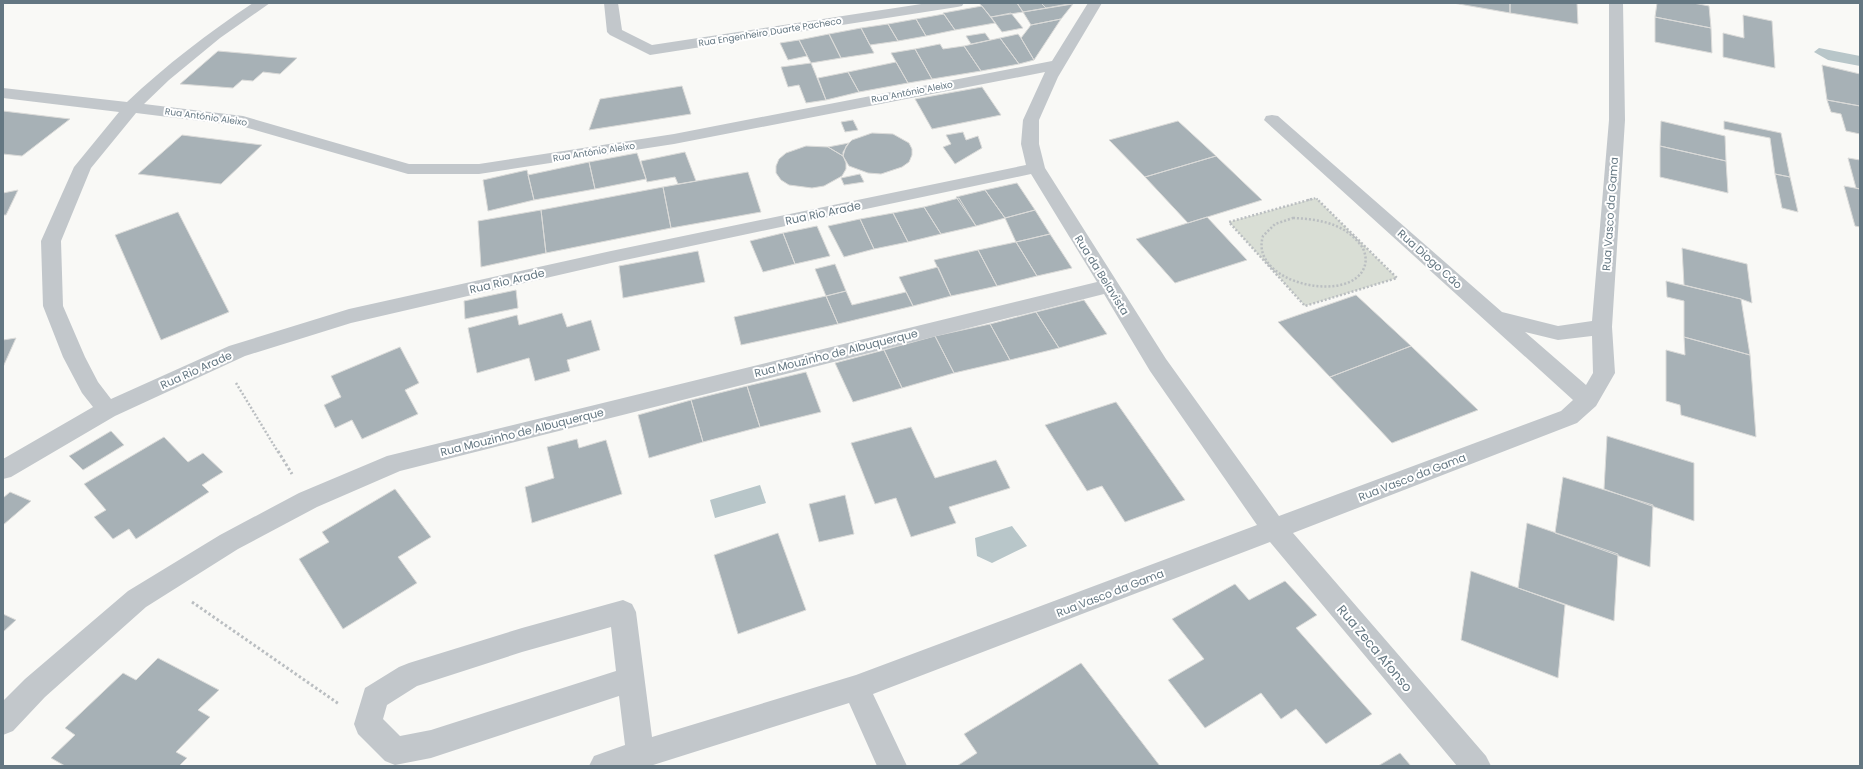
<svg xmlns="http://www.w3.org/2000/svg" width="1863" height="769" font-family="Poppins,sans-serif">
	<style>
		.green { fill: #d9ded5 }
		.water { fill: #b8c6c9 }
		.building { fill: #a7b1b6; stroke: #dbdbd9 }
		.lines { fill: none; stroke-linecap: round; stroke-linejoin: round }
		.path-far2 { stroke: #babec1; stroke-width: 2; stroke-dasharray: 1.5 1.5; stroke-linecap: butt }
		.path-far1 { stroke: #babec1; stroke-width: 2.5; stroke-dasharray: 2 2; stroke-linecap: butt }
		.path { stroke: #babec1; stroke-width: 3; stroke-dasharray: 2.5 2.5; stroke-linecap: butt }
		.minor { fill: #c2c7cb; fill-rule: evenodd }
		.labels { text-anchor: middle; stroke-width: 4; stroke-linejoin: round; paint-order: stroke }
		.far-street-label { font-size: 9px; fill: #647782; stroke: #fff }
		.street-label { font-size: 11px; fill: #647782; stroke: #fff }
		.near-street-label { font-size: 13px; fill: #647782; stroke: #fff }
	</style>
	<rect width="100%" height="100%" fill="#f9f9f6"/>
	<!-- green -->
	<path class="green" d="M1316,198L1397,278L1305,306L1229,222Z"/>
	<!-- water -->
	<path class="water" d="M1819,48L1860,56V66L1828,60L1814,52Z
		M760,485L766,503L715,518L710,500Z
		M1012,526L1027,546L992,563L977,556L975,538Z"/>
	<!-- building -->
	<path class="building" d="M979,3H1017L1023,12L991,17Z
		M1017,3H1041L1046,8L1023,12Z
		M1041,3H1074L1046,8Z
		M1453,3H1510V13Z
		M1510,3H1577L1578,24L1510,13Z
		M1657,3H1693L1709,6L1711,28L1655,17Z
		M1073,4L1061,19L1031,25L1023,12Z
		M982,6L995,23L955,30L943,13Z
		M1011,13L1023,28L1002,32L991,17Z
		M944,14L955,30L926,36L916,19Z
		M1743,15L1772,21L1775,68L1723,57V33L1744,38Z
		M1655,17L1711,28L1712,53L1655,42Z
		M916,19L926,36L898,41L888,24Z
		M1061,19L1034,60L1021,38L1031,25Z
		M888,24L898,41L870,45L861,28Z
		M861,28L874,53L841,58L829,34Z
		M985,33L990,40L971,44L966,36Z
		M829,34L841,58L811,63L799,40Z
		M1018,34L1021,38L1034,60L1019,64L1000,38Z
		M1000,38L1019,64L981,71L964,46Z
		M799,40L807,56L788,60L780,43Z
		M940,44L943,49L964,46L981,71L932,79L915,49Z
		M915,49L932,79L908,83L891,53Z
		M218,51L297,58L280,74L263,72L253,81L242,80L233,88L180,84Z
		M896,62L908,83L859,92L848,72Z
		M811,63L826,100L806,103L799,85L788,87L781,67Z
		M1822,65L1860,74V106L1827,100Z
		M848,72L859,92L826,100L818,78Z
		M682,86L691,114L589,130L600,99Z
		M982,87L1001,115L932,129L915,99Z
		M1827,100L1860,106V134L1846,131L1841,114L1831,112Z
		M3,111L70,119L22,156L3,154Z
		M853,120L858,130L845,132L841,122Z
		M1178,121L1216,156L1145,177L1109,140Z
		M1661,121L1725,136L1726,161L1660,146Z
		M1724,121L1781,133L1790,177L1775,174L1770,138L1724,129Z
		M963,132L966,140L978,136L982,148L955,164L943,147L951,144L946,135Z
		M872,133L893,134L909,143L912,149V155L909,162L902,167L881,174L868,173L849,166L843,156L846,146L852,140Z
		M182,135L262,145L221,184L138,174Z
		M849,143L843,152V156L828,147Z
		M806,146L828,147L843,156L846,163V169L842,176L824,186L812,188L789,185L781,180L776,173V166L779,159L786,153Z
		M1660,146L1726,161L1728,193L1660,177Z
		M685,152L696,181L678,184L675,177L647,182L641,161Z
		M637,153L646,179L595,189L589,162Z
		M1216,156L1262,200L1188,223L1145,177Z
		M1848,158L1860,160V189L1856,188Z
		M589,162L595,189L534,200L528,175Z
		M527,170L534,200L488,211L483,180Z
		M748,172L761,212L671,228L663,187Z
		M860,174L864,182L844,185L841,178Z
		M1775,174L1790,177L1798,212L1782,208Z
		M1017,183L1035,210L1005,218L985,190Z
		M1844,186L1860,189V227L1855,226Z
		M663,187L671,228L546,253L541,210Z
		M18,190L6,215H3V193Z
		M985,190L1005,218L976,226L956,197Z
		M959,198L976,226L941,234L924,207Z
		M924,207L941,234L908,242L893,213Z
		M541,210L546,253L481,267L478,221Z
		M1035,210L1050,234L1016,242L1005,218Z
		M178,212L229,312L161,340L115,235Z
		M893,213L908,242L874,249L860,219Z
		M1207,217L1247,260L1175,283L1136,239Z
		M860,219L874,249L844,257L828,226Z
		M817,226L830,256L795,264L783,233Z
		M783,233L795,264L763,272L750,241Z
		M1050,234L1072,268L1037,276L1016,242Z
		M1016,242L1037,276L997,286L978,250Z
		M1682,248L1747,264L1752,303L1741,299L1684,285Z
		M978,250L997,286L951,296L934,260Z
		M698,251L705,282L623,298L619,266Z
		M835,264L846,291L826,296L815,269Z
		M938,267L951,296L913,306L899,277Z
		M1666,281L1741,299L1750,355L1684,337V301L1667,297Z
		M516,290L518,308L465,319L464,301Z
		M846,291L852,305L906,292L913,306L838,324L826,296Z
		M1356,295L1411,346L1330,377L1278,322Z
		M826,296L838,324L741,345L734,317Z
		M1084,300L1107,334L1059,348L1036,312Z
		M1036,312L1059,348L1010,360L990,324Z
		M562,313L567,327L591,320L600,350L567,360L570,371L535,381L529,358L477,373L468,328L517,315L519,325Z
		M990,324L1010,360L954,373L935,336Z
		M935,336L954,373L902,388L884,350Z
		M1684,337L1750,355L1756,437L1681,415L1680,405L1666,401V350L1685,355Z
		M16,338L3,367V340Z
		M1411,346L1478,410L1392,443L1330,377Z
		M400,347L419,383L405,390L418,414L362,439L352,420L335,428L324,405L341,397L331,376Z
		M884,350L902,388L853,402L835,363Z
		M806,372L821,412L760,427L747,386Z
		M747,386L760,427L703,442L691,400Z
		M691,400L703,442L649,458L638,415Z
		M1116,402L1185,500L1125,522L1102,486L1087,491L1045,425Z
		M911,427L935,478L996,460L1010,488L949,507L956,523L911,537L896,498L875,504L851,443Z
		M111,431L124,445L83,470L69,456Z
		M1607,436L1694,463V521L1604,489Z
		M164,437L188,462L203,453L223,472L202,485L209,492L136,539L129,529L113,539L94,517L106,510L84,484Z
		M577,439L579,448L606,440L622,494L532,523L525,487L554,478L547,447Z
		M1563,477L1653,505L1650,567L1555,533Z
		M395,489L431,537L398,557L417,583L343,629L299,559L329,542L322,532Z
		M10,492L31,501L3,525V498Z
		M845,495L854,534L819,542L809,504Z
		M1527,523L1618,554L1614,621L1518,588Z
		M778,533L806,610L738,634L714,555Z
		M1471,571L1565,605L1558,678L1461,640Z
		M1285,581L1317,615L1296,628L1372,714L1326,744L1296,709L1281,719L1261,693L1205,728L1168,680L1204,659L1172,619L1235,584L1249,600Z
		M3,614L16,620L3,632Z
		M158,658L219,690L198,710L210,717L176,752L187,758L179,766H65L51,758L75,735L65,728L123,673L136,680Z
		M1081,663L1160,766H957L977,753L964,734Z
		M1400,753L1411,766H1378Z"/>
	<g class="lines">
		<!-- path-far2 -->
		<path class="path-far2" d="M1308,200L1316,198L1318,200"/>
		<!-- path-far1 -->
		<path class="path-far1" d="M1312,199L1229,222L1305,306L1397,278L1317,199
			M1293,218C1317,219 1343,223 1359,243C1364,248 1367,257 1365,265C1354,306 1248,284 1263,236L1275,224Z
			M236,383L278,452"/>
		<!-- path -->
		<path class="path" d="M278,451L292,474
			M192,602L339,704"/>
		<!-- minor -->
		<path class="minor" d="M253,3H270L220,38L169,80L144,104L243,116L409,164H479L674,134L1052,61L1088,3H1102L1058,77L1039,120V144L1045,168L1166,359L1279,516L1561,411L1573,400L1264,120L1266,116L1272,115L1278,116L1502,312L1558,326L1592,321L1609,120V3H1623L1625,120L1612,327L1615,373L1596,406L1577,423L1293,533L1486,756L1491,766H1457L1270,542L873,694L907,766H877L849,703L650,766H589L594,756L625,745L619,696L431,758L395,765L385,761L358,734L354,724L365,688L399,667L409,663L522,628L623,600L632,604L636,612L652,737L856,675L1257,525L1150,371L1104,294L400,471L317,507L238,549L146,607L45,697L13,731L3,735V701L25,679L128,591L220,535L299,493L387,456L1097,282L1031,174L611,263L351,323L245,356L115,416L11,477L3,479V459L93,407L82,393L63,357L43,306L41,241L74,167L119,112L3,98V88L127,102C166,65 208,33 253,3ZM1045,72L1023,120L1021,144L1026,165L611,251L349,309L229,346L111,399L98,382L85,357L63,306L61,241L91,168L136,113L241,126L408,174H479L674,144ZM1525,332L1558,340L1592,336L1593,373L1586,385ZM611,627L616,671L431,730L400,736L383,719L387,705L417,686L522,652Z
			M604,3H618L622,30L652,45L928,3H964L962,6L957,7L650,55L610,35L607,32Z"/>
	</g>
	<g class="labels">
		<!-- far-street labels -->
		<g class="far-street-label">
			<text transform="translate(770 32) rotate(-9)" y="3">Rua Engenheiro Duarte Pacheco</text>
			<text transform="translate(912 92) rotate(-11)" y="3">Rua António Aleixo</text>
			<text transform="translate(206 117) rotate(8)" y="3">Rua António Aleixo</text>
			<text transform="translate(594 152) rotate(-9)" y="3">Rua António Aleixo</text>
		</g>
		<!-- street labels -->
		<g class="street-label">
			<text transform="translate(823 213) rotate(-12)" y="4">Rua Rio Arade</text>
			<text transform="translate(1610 214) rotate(-86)" y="4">Rua Vasco da Gama</text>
			<text transform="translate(1430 259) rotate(42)" y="4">Rua Diogo Cão</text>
			<text transform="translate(1102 275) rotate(58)" y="4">Rua da Belavista</text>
			<text transform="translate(507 281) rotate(-13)" y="4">Rua Rio Arade</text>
			<text transform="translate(836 353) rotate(-14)" y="4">Rua Mouzinho de Albuquerque</text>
			<text transform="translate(196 370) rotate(-24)" y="4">Rua Rio Arade</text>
			<text transform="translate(522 432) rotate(-14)" y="4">Rua Mouzinho de Albuquerque</text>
			<text transform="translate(1412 477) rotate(-21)" y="4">Rua Vasco da Gama</text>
			<text transform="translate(1110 593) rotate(-21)" y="4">Rua Vasco da Gama</text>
		</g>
		<!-- near-street labels -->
		<g class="near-street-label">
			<text transform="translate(1375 648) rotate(50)" y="5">Rua Zeca Afonso</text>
		</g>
	</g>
	<!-- border -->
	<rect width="1863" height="769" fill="none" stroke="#647782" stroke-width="8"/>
</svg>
